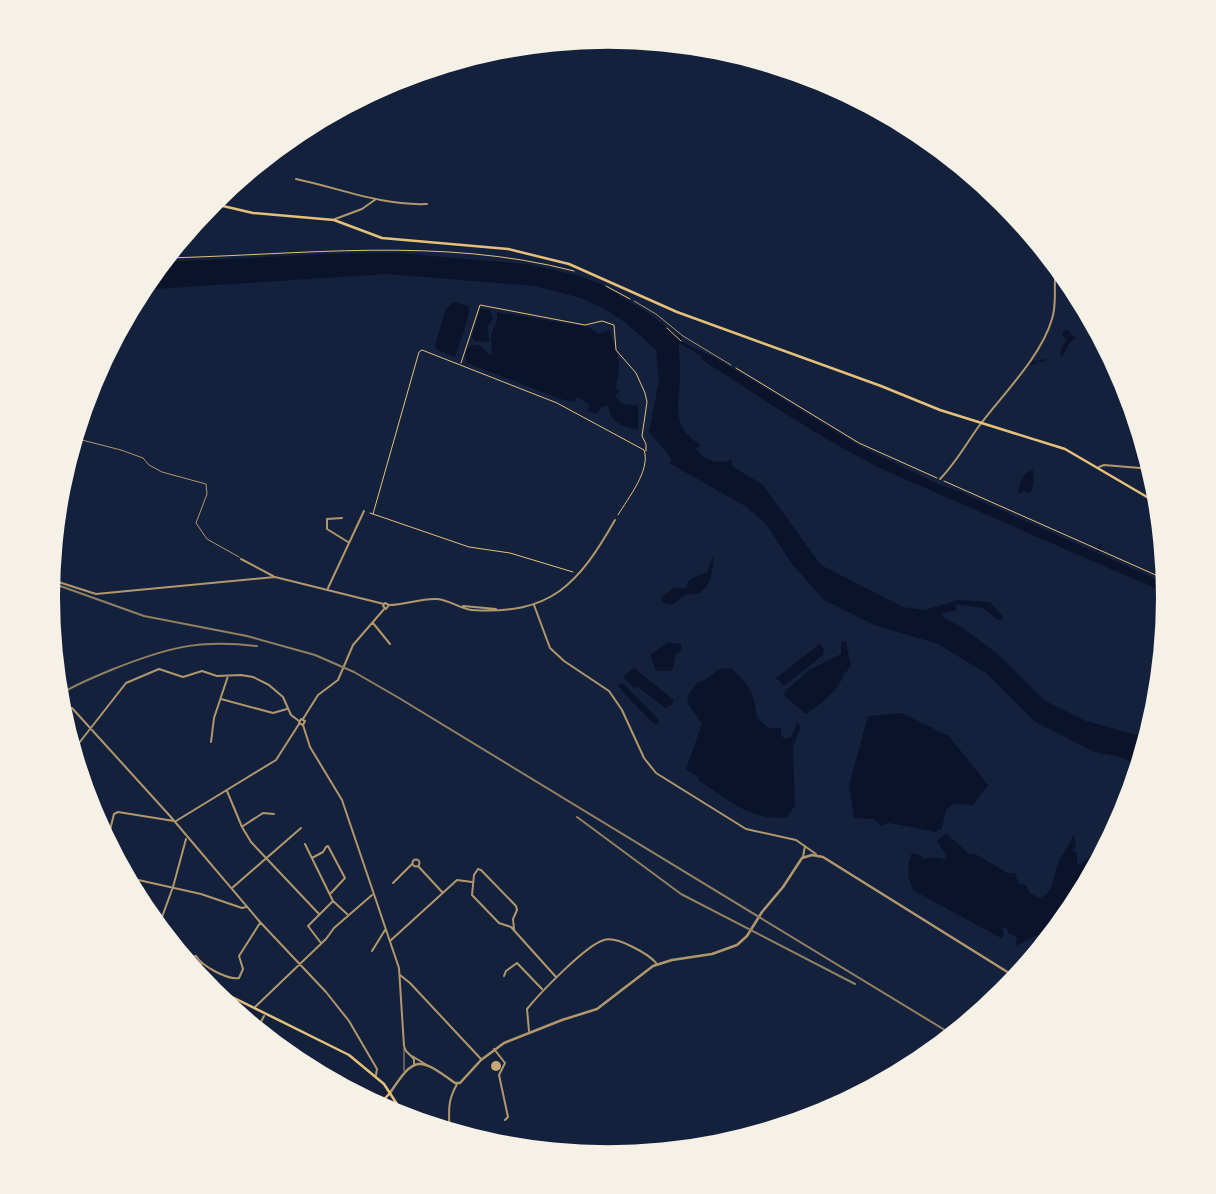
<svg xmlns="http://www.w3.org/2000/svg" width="1216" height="1194" font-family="Ubuntu,sans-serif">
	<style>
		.water { fill: #0b132b }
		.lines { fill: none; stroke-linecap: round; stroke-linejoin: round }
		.stream { stroke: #0b132b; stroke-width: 2 }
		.building { fill: #c6a872 }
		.path { stroke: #e5c07b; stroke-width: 1 }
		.service { stroke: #b1986c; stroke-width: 1 }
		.minor { stroke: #b1986c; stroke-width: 2 }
		.tertiary { stroke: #b1986c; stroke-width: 2.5 }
		.secondary { stroke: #e5c07b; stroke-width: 2.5 }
		.rail { stroke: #918062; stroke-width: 2 }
	</style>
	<rect width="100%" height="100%" fill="#14213d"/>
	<!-- water -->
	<path class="water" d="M397,253L526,264L576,275L601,284L642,309L682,338L681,341C695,349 704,352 717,359L861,447L940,485L958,491L1167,584L1168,594L884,470C820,438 761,398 701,359L702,356L679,343C678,354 681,365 680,376C679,406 670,424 700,445L696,449C706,462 718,464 732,460V466L763,485L821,565L903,607L924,610L959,600L990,602L1003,617L1002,619L998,620L983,608C972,607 964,604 954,605L958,610L944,613L942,616L963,628L999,655L1045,701L1086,721L1148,738L1139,766L1120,757L1094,752L1034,721L987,674L938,644L874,625L824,600L792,564L766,524L745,506L669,463L672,459L649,432L659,380L656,350L626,323L603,308L581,298L535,286L387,274L140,290L161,262L331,254Z
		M454,302L469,306C470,317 459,345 455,357L437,350L435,345L446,308Z
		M480,309L490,310L493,319L487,327L490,342L475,341L472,337Z
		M497,312L588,327L599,334L609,329C614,342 620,357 619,371C618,377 616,382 616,389L620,390L615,397L623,404L638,406V430C621,426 612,424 608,406L601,407L597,414L588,411L589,405L580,398H576L575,402L560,399L467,363L465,352L471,345H479L490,355L492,354L491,335L497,320Z
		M1066,329L1076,338L1069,344L1062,357L1060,352L1066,340L1062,334Z
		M1033,470C1034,478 1035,486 1030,493L1024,491L1018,494C1018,485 1024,471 1033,470Z
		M714,555C713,568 712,588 697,594C693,595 689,594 686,595C675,600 676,609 662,602V597L674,588H686L689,580L707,572Z
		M846,641L851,667L843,675C841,689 818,706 806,714L784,696L785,691L809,670L841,654V642Z
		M668,642L681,644V651L676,654L672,671H656L650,655Z
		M820,644L824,649L823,655L784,686L776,678Z
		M634,668L674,700L672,705L665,708L638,687L634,688L623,677Z
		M731,668C749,684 755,694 757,718L769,728H781V735L785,739L791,737L797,723L801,726L793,747L795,806L787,817C752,822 727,799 699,781L697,776L686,769L702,724L687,702L689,693L697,683L705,680L719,669Z
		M617,684H624L658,719L659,723L655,724C651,722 619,688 617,684Z
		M902,713L949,736L988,785L973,805L954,804L946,810L942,828L936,832L889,823L882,826L874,819L854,818L849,785L868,716Z
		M946,833L969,854L977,855L1008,873H1015L1018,883L1026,885L1029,892L1039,898C1057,892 1052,873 1060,859C1065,851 1069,843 1074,835L1076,843L1073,851L1077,853V863L1080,865L1094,853L1101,857L1074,909L1066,917L1064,915C1058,916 1055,918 1054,925L1057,928L1053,933L1038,935L1015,946L1017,939L1014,935L1008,934V930L1004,927L1002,929L1004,935L1001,938L914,891C908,883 906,864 912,854L903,848L914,854L920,855L924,859L934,857L945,859L946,855L937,841Z"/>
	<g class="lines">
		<!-- stream -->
		<path class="stream" d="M1040,361L1045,360
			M1030,364L1037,362
			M1096,553L1101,545"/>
	</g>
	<!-- building -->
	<path class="building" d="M491 1066a5 5 0 1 1 10 0a5 5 0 1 1-10 0Z"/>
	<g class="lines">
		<!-- path -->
		<path class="path" d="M165,258C301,255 440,236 574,271
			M606,286L630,299
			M667,328L681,341
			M461,363L480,305L585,325L602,321L614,325L616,350L636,373L645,393L647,402L642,436L646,444V451
			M736,368L859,443L937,478
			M944,481L1167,580
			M370,513L469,547L510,553L573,572
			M373,514L419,352L422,350L557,403L644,450C651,470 628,498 618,515"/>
		<!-- service -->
		<path class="service" d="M634,301L656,314L683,336L731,365
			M74,438L121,450L143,458L149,465L162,472L206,484L207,494L196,523L207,539L239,557
			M404,1071V1048"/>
		<!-- minor -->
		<path class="minor" d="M256,165H258
			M296,179C339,188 382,206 427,204
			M335,219L362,209L376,199
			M1099,467L1104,465L1152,469
			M940,479C955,464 966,444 979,426C1002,395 1041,357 1052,319C1058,301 1052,283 1057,265
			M342,518L327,519V529L348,542
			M241,559L273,576
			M49,579L96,594L275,577L384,604
			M328,588L364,511
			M385,603L389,605L386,609L383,606Z
			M389,605C405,605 421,598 437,599C450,600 460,609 472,610C551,615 578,585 615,520
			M534,605L550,648L564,661L609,691L622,710L644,758L656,773L746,829L796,840L816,854
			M463,606L496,609
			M373,623L390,644
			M221,699L273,713L287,709
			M72,708L170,816L260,922L326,992L349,1021L377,1069L376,1075
			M301,719L305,721L303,725L299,723Z
			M303,719L318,695L338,680L353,645L385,608
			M303,725L310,747L342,800L399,968L404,1046L406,1051L414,1059V1064
			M211,742L214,718L228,676
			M72,752L126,683L159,669L183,677L202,671L217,676L241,675L253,677L269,685L283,697L291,715L299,721
			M227,791L242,827L251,842L319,914
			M176,821L276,760L299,724
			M243,826L263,813L274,814
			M107,842L114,814L118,812L174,821
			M305,844L333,901L347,914
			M803,857L805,846
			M312,858L323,852L326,847L328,846L345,878L331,893
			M412.5 863a3.5 3.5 0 1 1 7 0a3.5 3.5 0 1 1-7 0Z
			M418,866L443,893
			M125,877L201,894L242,908L246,907
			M393,883L412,864
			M232,888L301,828
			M158,928L173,887L186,839
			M514,929L513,919L517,910L516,906L481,870L478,869L474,875L472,895L499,923L511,927L556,977
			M390,941L457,880L472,882
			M321,943L308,926L333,901
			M372,951L385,930
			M201,964L192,962L191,957L196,956C202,966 227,980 239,978L243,969L239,956L260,923
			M400,975L410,983L481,1059
			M504,976L506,971L517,963L542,989
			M255,1007L326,939L334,928L372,895
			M257,1030L264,1016
			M529,1031L527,1009C540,993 586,945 604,940C617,936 649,954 657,964
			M494,1049L505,1063L499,1075L508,1117L505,1120
			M412,1056L425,1064
			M449,1132C450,1111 446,1104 457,1084"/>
		<!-- tertiary -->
		<path class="tertiary" d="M390,1093C415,1055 419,1057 455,1083H460L481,1060L504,1043L562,1020L597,1009L653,966L672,960L712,954L737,945L747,936L762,912L783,887L802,858L812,855L823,857L1017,978"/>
		<!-- secondary -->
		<path class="secondary" d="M210,203L253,213L334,220L382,238L508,249L569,264L677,312L881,386L940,410L1065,449L1159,504
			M202,982L349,1055L384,1084L406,1118
			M378,1106L390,1093"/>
		<!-- rail -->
		<path class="rail" d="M49,582L144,616L247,636L315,655L354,672L399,698L953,1035
			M57,696C74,685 92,678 111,670C166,648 197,639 257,646
			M577,817L681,894L855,984"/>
	</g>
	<!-- crop -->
	<path d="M0 0H1216V1194H0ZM60 597a548 548 0 1 1 1096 0a548 548 0 1 1-1096 0Z" fill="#f6f1e7" fill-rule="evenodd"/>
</svg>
